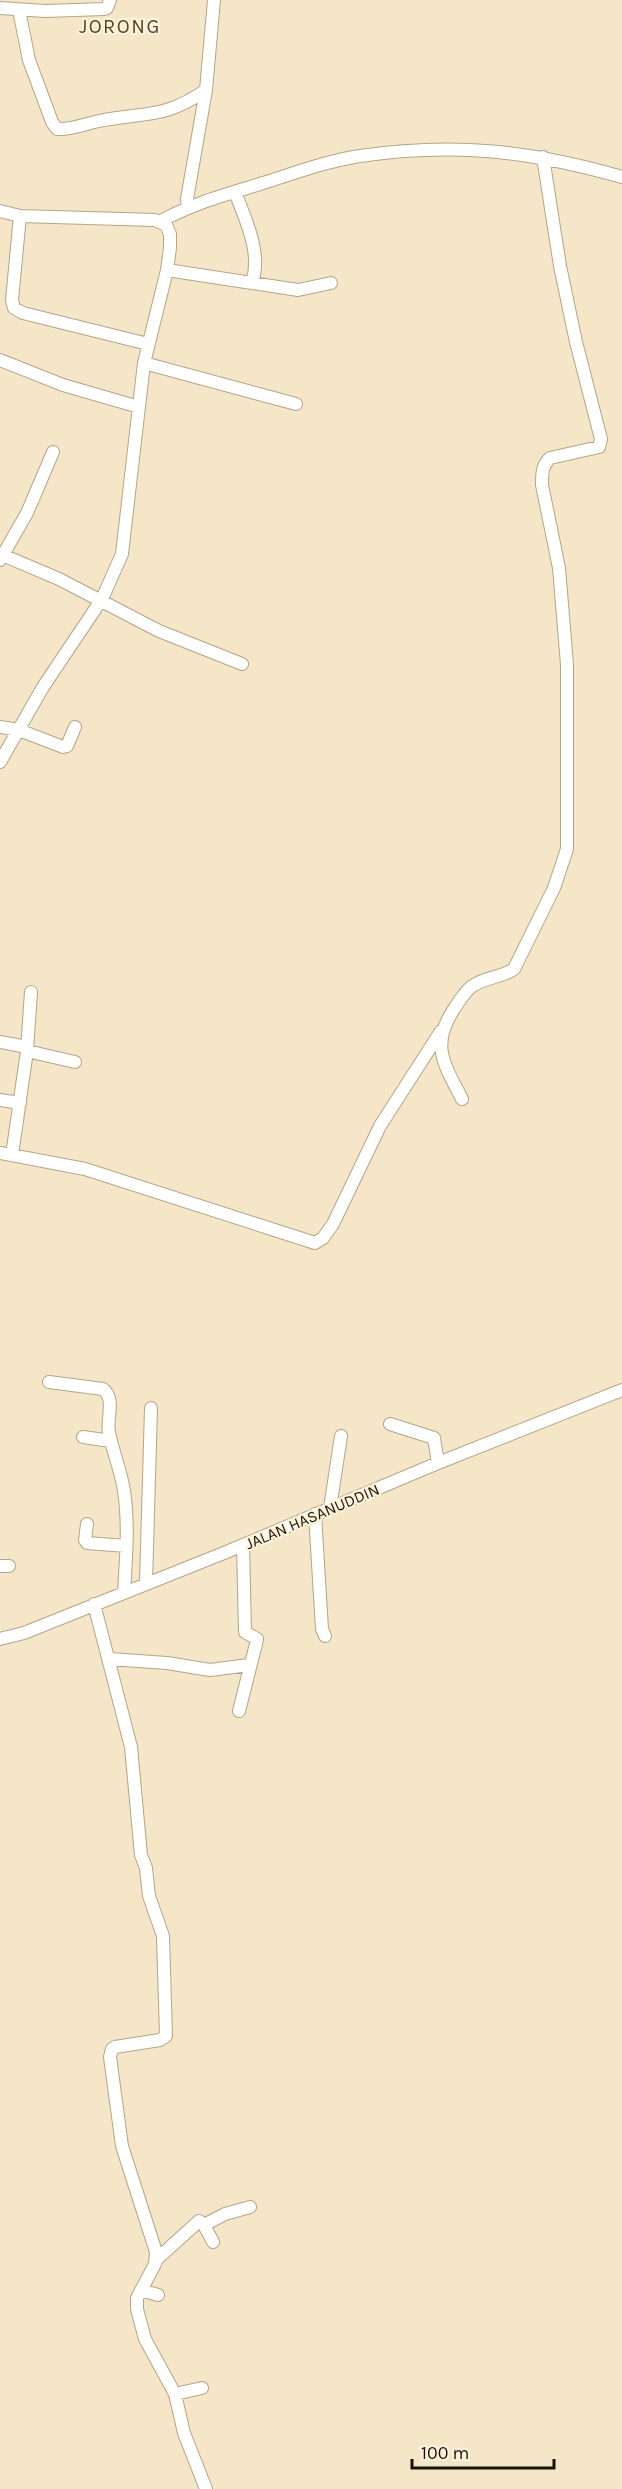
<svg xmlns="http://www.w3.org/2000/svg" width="622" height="2489" font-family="Karla,sans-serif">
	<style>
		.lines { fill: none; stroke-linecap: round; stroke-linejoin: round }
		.minor-casing { stroke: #b3a588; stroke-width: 14 }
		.minor { stroke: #fff; stroke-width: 12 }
		.labels { text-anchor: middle; stroke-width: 4.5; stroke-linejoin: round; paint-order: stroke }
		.street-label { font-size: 16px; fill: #181308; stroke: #fef3da }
		.quarter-label { font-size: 20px; letter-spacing: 1.5px; fill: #51452b; stroke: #fef3da }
	</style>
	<rect width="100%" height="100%" fill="#f4e6c7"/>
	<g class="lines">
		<!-- minor casing -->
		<g class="minor-casing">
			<path id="minor" d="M0,8L45,11L104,9L107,8L110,0
				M19,10L29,60L52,122L57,129C71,130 85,124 99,121C144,112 165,119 206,90
				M235,192C246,221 262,253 252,283
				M188,208L187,199L206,90L214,0
				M0,211L20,216L155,220L166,225L170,234V248L167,270L144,363L122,554L102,599L43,687L0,762
				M20,216L12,300L14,308L23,313L148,344
				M161,221C193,203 229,194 263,183C295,173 327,161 360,156C455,142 531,151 622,177
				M167,270L298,290L331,283
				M0,360L63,385L139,407
				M144,363L296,404
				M0,554L59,579L159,631L242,664
				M0,560L27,513L53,452
				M0,727L19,730L63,747L67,746L75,727
				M0,1042L27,1047
				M27,1051L75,1062
				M462,1099C444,1064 430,1045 454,1009C459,1001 464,993 471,987C484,977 501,978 514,969L554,888L567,849V665L559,568L542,485C542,473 542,466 550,458L599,447L601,439L576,342L560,266L543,157
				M0,1100L20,1103
				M0,1153L85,1169L315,1243L323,1238L333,1224L380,1126L441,1031
				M12,1155L27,1051L31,992
				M49,1382L103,1389C116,1399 106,1419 109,1433C113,1452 121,1471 124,1491C129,1524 126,1559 124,1592
				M390,1424L434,1438L438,1463
				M83,1437L111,1441
				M330,1508L341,1436
				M315,1514L322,1629L325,1636
				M87,1524L85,1540L87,1543L126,1546
				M0,1566H9
				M146,1583L151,1408
				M94,1604L131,1747L141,1855L146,1868L149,1896L163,1936L166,2036L160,2040L115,2047L112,2049L110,2057L122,2146L156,2252L155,2264L137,2298V2309L145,2339L175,2394L184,2433L206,2489
				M0,1639L24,1633L224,1553L438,1463L622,1390
				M109,1659L167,1663L210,1670L249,1665
				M239,1711L256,1644L257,1639L245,1632L243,1545
				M204,2225L225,2214L250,2207
				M157,2259L199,2221L204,2225L213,2242
				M141,2290L158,2295
				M175,2394L202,2388"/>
		</g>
		<!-- minor -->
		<use href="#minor" class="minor"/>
	</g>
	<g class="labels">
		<!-- street labels -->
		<g class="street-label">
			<text transform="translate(312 1516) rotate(-23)" y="6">JALAN HASANUDDIN</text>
		</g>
		<!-- quarter labels -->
		<g class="quarter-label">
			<text x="120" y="33">JORONG</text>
		</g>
	</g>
	<!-- scale -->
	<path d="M412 2459v9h142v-9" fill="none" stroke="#181308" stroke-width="3"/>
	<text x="421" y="2459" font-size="18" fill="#181308" stroke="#fef3da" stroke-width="4.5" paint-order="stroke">100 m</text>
</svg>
